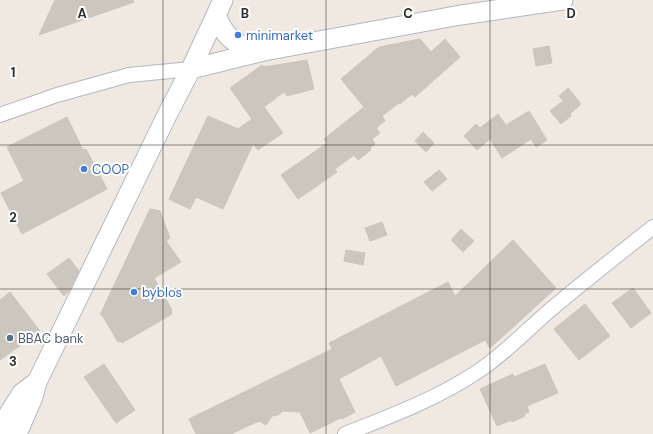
<svg xmlns="http://www.w3.org/2000/svg" width="653" height="434" font-family="'DM Sans',sans-serif">
	<style>
		.building { fill: #cbc7bf; stroke: #cbc5ba }
		.lines { fill: none; stroke-linecap: round; stroke-linejoin: round }
		.street-casing { stroke: #b4b7c1; stroke-width: 16 }
		.secondary-casing { stroke: #b4b7c1; stroke-width: 21 }
		.street { stroke: #fff; stroke-width: 14 }
		.secondary { stroke: #fff; stroke-width: 19 }
		.grid { fill: none; stroke: #2e2e2e; stroke-width: 1; stroke-opacity: 0.55 }
		.shop-dot { fill: #3f7fe0; stroke: #fff; stroke-width: 1.5 }
		.service-dot { fill: #5c6f8a; stroke: #fff; stroke-width: 1.5 }
		.labels { text-anchor: middle; stroke-width: 4; stroke-linejoin: round; paint-order: stroke }
		.shop-label { font-size: 13px; fill: #366cbe; stroke: #fff; text-anchor: start }
		.service-label { font-size: 13px; fill: #4e5e75; stroke: #fff; text-anchor: start }
		.grid-label { font-size: 13px; text-anchor: middle; font-weight: bold; fill: #2e2e2e; stroke: #fff; stroke-width: 4; stroke-linejoin: round; paint-order: stroke }
	</style>
	<rect width="100%" height="100%" fill="#efe9e1"/>
	<!-- building -->
	<path class="building" d="M55,0H133L134,2L39,35Z
		M420,39L431,52L445,39L460,57L415,97L412,94L400,104L399,103L382,116L385,121L376,128L380,133L372,139L375,144L370,148L371,150L358,160L354,155L335,169L337,172L298,199L281,175L327,143L324,139L364,107L341,79L379,47Z
		M549,46L552,63L536,66L533,49Z
		M307,60L314,89L287,96L284,92L264,107L283,133L258,150L253,144L223,209L196,197L190,209L169,199L208,116L238,129L252,119L230,88L262,65L264,67Z
		M568,88L581,104L570,114L571,116L561,124L550,111L563,101L559,96Z
		M529,111L547,140L536,147L531,139L502,158L490,139L477,150L464,136L476,124L480,128L498,114L506,125Z
		M67,117L83,150L86,149L107,189L22,234L1,193L24,181L7,147Z
		M423,132L434,143L426,152L415,141Z
		M439,170L447,179L432,191L424,182Z
		M150,209L160,211L170,238L166,241L181,262L154,278L172,310L171,311L172,314L122,343L120,341L118,342L102,315H100Z
		M382,222L387,235L370,241L365,228Z
		M461,229L474,241L463,252L451,240Z
		M513,240L556,288L490,348L485,340L396,386L381,356L339,379L355,412L342,419L341,418L310,433L300,412L283,411L278,415L272,416L266,425L259,421L231,434H196L189,419L332,349L329,343L448,282L455,296Z
		M346,250L365,253L363,265L344,261Z
		M69,258L79,271L69,291L64,296L47,274Z
		M633,288L651,313L631,328L612,303Z
		M10,292L40,331L0,360V300Z
		M585,304L610,336L579,360L554,329Z
		M104,364L135,410L116,423L84,377Z
		M545,364L558,393L527,406L529,412L524,414L525,416L512,422L511,420L497,426L480,389L513,374L514,377Z"/>
	<g class="lines">
		<!-- street casing -->
		<g class="street-casing">
			<path id="street" d="M0,115L57,95L129,75L191,69
				M345,434C391,416 439,398 480,370C505,353 526,331 549,311C583,282 618,255 653,227"/>
		</g>
		<!-- secondary casing -->
		<g class="secondary-casing">
			<path id="secondary" d="M216,15C218,19 220,25 223,29C232,45 247,47 263,51
				M191,69L264,51L461,15L563,0
				M0,433L3,423L22,393L34,384
				M17,434L33,397L37,382L169,111L191,69L223,0"/>
		</g>
		<!-- street -->
		<use href="#street" class="street"/>
		<!-- secondary -->
		<use href="#secondary" class="secondary"/>
	</g>
	<!-- grid -->
	<path class="grid" d="M163,0V434M326,0V434M490,0V434M0,145H653M0,289H653"/>
	<!-- markers -->
	<g class="shop-dot">
		<circle cx="238" cy="35" r="4"/>
		<circle cx="84" cy="169" r="4"/>
		<circle cx="134" cy="292" r="4"/>
	</g>
	<circle class="service-dot" cx="10" cy="338" r="4"/>
	<g class="labels">
		<!-- shop labels -->
		<g class="shop-label">
			<text x="246" y="40">minimarket</text>
			<text x="92" y="174">COOP</text>
			<text x="142" y="297">byblos</text>
		</g>
		<!-- service labels -->
		<g class="service-label">
			<text x="18" y="343">BBAC bank</text>
		</g>
	</g>
	<g class="grid-label">
		<text x="82" y="18">A</text>
		<text x="245" y="18">B</text>
		<text x="408" y="18">C</text>
		<text x="571" y="18">D</text>
		<text x="13" y="77">1</text>
		<text x="13" y="222">2</text>
		<text x="13" y="366">3</text>
	</g>
</svg>
